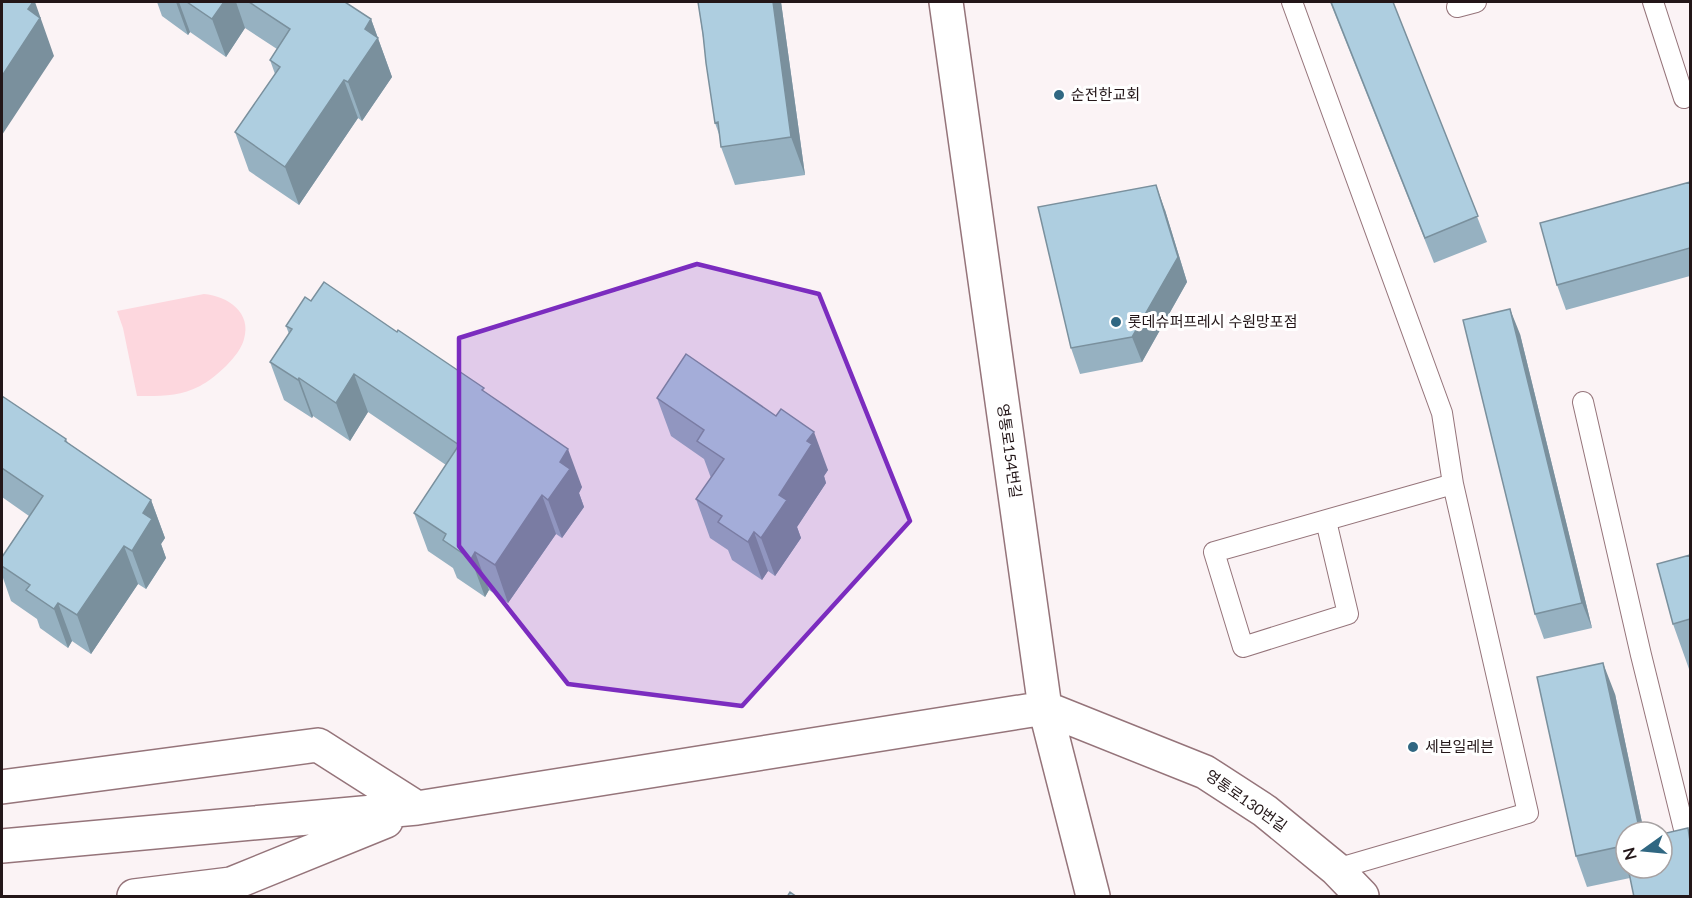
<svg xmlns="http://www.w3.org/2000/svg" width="1692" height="898" font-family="Lato,'Noto Sans KR',sans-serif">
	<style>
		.green { fill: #fdd7de }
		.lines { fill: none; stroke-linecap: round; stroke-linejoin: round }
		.service-casing { stroke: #95747a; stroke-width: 22 }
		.minor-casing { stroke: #95747a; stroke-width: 36 }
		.service { stroke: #fff; stroke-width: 20 }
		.minor { stroke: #fff; stroke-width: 33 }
		.wall { fill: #96b1c1 }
		.shaded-wall { fill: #7a909d }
		.building { fill: #aecee0; stroke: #7a909d; stroke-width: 1.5 }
		.marked { fill: #7b2cbf; fill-opacity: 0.2; stroke: #7b2cbf; stroke-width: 4.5; stroke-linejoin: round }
		.poi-dot { fill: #306782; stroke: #fff; stroke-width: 2 }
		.labels { text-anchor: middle; stroke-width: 6; stroke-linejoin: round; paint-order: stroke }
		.poi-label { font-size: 15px; fill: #231618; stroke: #fff; text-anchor: start }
		.street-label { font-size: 15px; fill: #231618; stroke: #fff }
	</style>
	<rect width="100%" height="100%" fill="#fbf3f5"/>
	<!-- green -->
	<path class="green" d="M204,294C228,296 252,313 244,339C240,356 215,378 200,386C179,397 160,396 137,396L123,328L117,311Z"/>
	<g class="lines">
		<!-- service casing -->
		<g class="service-casing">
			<path id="service" d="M1292,2L1442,413L1453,484L1528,813L1336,869
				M1653,2L1684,98
				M1457,7L1476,2
				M1583,402L1641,655L1684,829H1690
				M1326,521L1348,614L1243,647L1214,552L1453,484"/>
		</g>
		<!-- minor casing -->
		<g class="minor-casing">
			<path id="minor" d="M946,2L1045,708L1093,896
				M2,787L318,745L417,808
				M2,846L417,808L1045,708L1205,772L1265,811L1336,869L1362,896
				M134,896L231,884L386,821"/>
		</g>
		<!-- service -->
		<use href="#service" class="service"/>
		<!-- minor -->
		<use href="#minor" class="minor"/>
	</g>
	<!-- wall -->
	<path class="wall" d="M157,2H345L371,19L392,77L362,121L358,118L299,205L249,171L235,132L275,74L270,60L277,49L245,28L226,57L190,32L188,35L162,16Z
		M698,2H781L805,175L735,185L721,147L720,137L715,123Z
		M1330,2H1393L1487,242L1434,263Z
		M1690,182V276L1566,310L1557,285Z
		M1165,210L1187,282L1142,362L1080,374L1071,348Z
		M311,301L486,393L582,487L579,493L584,507L562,538L556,534L508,603L489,590L485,597L457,578L453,568L428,551L414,513L446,465L368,412L350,441L313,416L312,418L284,400L270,362L289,334L286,326Z
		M1520,334L1592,628L1544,639L1535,614Z
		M2,396L66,439L68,443L151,500L165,538L161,544L166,558L146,589L138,584L91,654L72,641L68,648L40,628L37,619L11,601L2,575V557L29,516L2,497Z
		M657,398L776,416L828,470L824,476L826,483L797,527L801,538L775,576L768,571L762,580L732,560L728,550L710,538L696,499L711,478L704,459L671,436Z
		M1690,555V669H1689L1673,624Z
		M1615,694L1644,832H1626V868H1662L1688,828L1690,836V897L1630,878L1587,887L1576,856Z"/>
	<!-- shaded-wall -->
	<path class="shaded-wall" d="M33,2H35L54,56L2,135V76L28,9Z
		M176,2H179L190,32L188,35Z
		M224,2H236L245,28L226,57L212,19Z
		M773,2H781L805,175L791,137Z
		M371,19L392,77L362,121L348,82L365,29Z
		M344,80L358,118L299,205L285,167Z
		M1156,185L1165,210L1187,282L1142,362L1132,337Z
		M1510,309L1520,334L1592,628L1582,603Z
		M354,374L368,412L350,441L336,403Z
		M299,378L313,416L312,418L298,380Z
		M814,432L828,470L824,476L826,483L797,527L801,538L775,576L761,538L779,495L807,441Z
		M568,449L582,487L579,493L584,507L562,538L548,500L560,462Z
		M542,495L556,534L508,603L495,565Z
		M151,500L165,538L161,544L166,558L146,589L132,551L143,513Z
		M754,532L768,571L762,580L748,542Z
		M124,546L138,584L91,654L77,615Z
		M475,552L489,590L485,597L471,559Z
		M58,603L72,641L68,648L54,609Z
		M1603,663L1615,694L1644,832H1640Z"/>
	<!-- building -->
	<path class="building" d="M2,2H33L28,9L40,18L2,76Z
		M187,2H224L212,19Z
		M249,2H345L371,19L365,29L378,38L348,82L344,80L285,167L235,132L280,67L270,60L290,29Z
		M698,2H773L791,137L721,147L718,122L715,123L706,63L703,34Z
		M1331,2H1393L1478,216L1425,238Z
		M1690,182V248L1557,285L1540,223Z
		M1156,185L1178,257L1132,337L1071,348L1038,207Z
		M324,282L397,332L398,330L484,388L482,390L568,449L560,462L570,469L548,500L542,495L495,565L475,552L471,559L443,540L446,534L414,513L459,445L354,374L336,403L299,378L298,380L270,362L292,329L286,326L305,297L311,301Z
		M1510,309L1582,603L1535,614L1463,320Z
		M686,354L776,416L781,409L814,432L807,441L812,444L779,495L787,500L761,538L754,532L748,542L718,522L722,516L696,499L724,459L697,441L704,430L657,398Z
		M2,396L66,439L65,441L151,500L143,513L152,519L132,551L124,546L77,615L58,603L54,609L26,590L30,585L2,566V557L43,496L2,468Z
		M1690,555V619L1673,624L1657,564Z
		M1603,663L1640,832H1626V858L1623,846L1576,856L1537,677Z
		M1688,828L1690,841V897H1634L1628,868H1662V834Z
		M790,892L797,897H787Z"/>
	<!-- marked area -->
	<path class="marked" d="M697,264L819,294L910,521L742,706L568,684L459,546V338Z"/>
	<!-- markers -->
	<g class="poi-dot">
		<circle cx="1059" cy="95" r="6"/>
		<circle cx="1116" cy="322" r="6"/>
		<circle cx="1413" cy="747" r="6"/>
	</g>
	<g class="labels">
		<!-- poi labels -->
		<g class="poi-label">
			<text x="1071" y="100">순전한교회</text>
			<text x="1128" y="327">롯데슈퍼프레시 수원망포점</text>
			<text x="1425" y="752">세븐일레븐</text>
		</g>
		<!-- street labels -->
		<g class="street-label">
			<text transform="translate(1009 451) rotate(82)" y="5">영통로154번길</text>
			<text transform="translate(1246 801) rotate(35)" y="5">영통로130번길</text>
		</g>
	</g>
	<!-- border -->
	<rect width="1692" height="898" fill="none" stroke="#231618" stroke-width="6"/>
	<!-- north arrow -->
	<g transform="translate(1644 850) rotate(255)"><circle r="28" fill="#ffffff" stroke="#a7a2a3" stroke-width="1.5"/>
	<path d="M0-4.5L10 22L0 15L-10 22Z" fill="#306782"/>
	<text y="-9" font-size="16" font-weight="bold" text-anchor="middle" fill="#231618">N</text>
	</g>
</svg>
